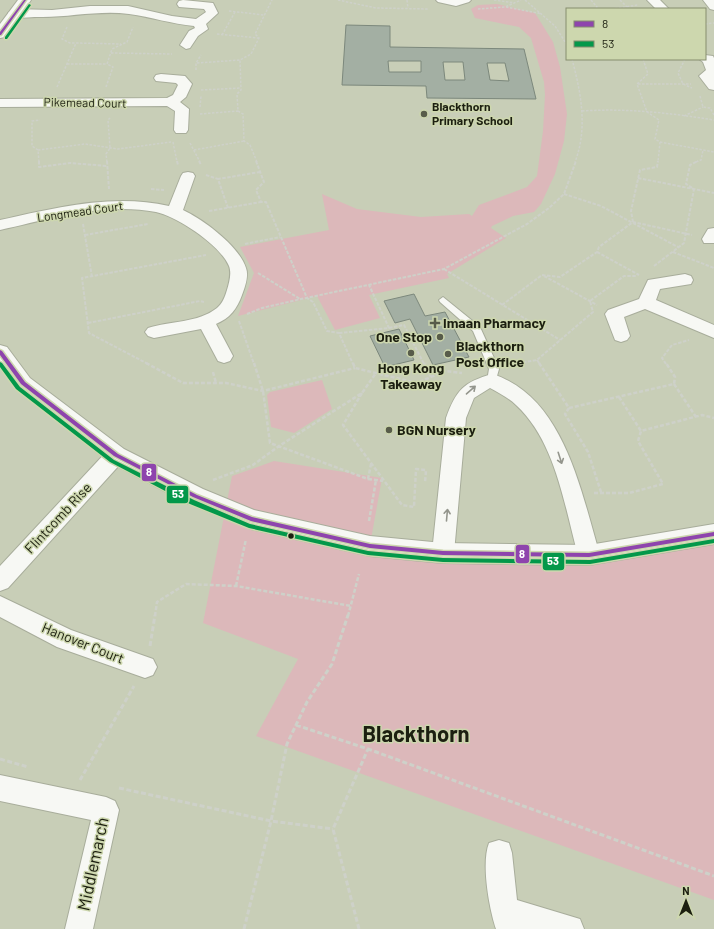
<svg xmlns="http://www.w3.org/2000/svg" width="714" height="929" font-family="Barlow,sans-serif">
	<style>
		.green { fill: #dcb8ba }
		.building { fill: #a3afa3; stroke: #7c887c; fill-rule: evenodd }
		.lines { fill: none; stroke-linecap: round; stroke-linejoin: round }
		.lane-casing { stroke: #a8ad9b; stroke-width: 2 }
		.street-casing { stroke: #a8ad9b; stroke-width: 2 }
		.secondary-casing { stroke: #a8ad9b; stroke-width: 2 }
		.path-far3 { stroke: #ced1c9; stroke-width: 1.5; stroke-dasharray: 2.5 1.5; stroke-linecap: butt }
		.path-far2 { stroke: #ced1c9; stroke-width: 2; stroke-dasharray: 3.5 1.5; stroke-linecap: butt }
		.path-far1 { stroke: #ced1c9; stroke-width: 2.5; stroke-dasharray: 4 2; stroke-linecap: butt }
		.path { stroke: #ced1c9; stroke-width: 3; stroke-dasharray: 5 2.5; stroke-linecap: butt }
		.lane { fill: #f7f8f4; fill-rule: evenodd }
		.street { fill: #f7f8f4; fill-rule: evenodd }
		.secondary { fill: #f7f8f4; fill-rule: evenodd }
		.bus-1-casing { stroke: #cdd7ae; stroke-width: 3 }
		.bus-2-casing { stroke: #cdd7ae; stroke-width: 3 }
		.bus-1 { fill: #8e44ad; fill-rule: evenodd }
		.bus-2 { fill: #03984a; fill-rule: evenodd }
		.oneway { stroke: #94968d }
		.poi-dot { fill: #585c4a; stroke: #cdd7ae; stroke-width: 1.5 }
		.bus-dot { fill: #1c1f10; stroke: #cdd7ae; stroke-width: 1.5 }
		.labels { text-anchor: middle; stroke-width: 3; stroke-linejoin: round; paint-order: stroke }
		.far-street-label { font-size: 12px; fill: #1c1f10; stroke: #cdd7ae }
		.far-poi-label { font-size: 12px; font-weight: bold; fill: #1c1f10; stroke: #cdd7ae; text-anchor: start }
		.poi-label { font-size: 14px; font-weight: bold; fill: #1c1f10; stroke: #cdd7ae; text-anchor: start }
		.street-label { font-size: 14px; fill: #1c1f10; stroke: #cdd7ae }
		.near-street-label { font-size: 17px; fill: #1c1f10; stroke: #cdd7ae }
		.near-district-label { font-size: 22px; font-weight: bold; fill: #1c1f10; stroke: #cdd7ae }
		.line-badge { stroke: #cdd7ae; stroke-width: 1.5 }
		.badge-label { font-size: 11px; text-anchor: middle; font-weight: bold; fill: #fff }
	</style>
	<rect width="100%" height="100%" fill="#c8ceb7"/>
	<!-- green -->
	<path class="green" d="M497,4L535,13L553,42L560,67L567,114L564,141L555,174L541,204L534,212L513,216L492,226L491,228L506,238L447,274L449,278L369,295L380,318L335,330L317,296L238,316L254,273L240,247L329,230L322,194L357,209L421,217L469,214L472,216L479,205L527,187L537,176L543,131L545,95L544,82L531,38L519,27L475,18L471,9L478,5Z
		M322,380L332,409L294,433L271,427L267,395L270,392Z
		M274,461L382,478L370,545L589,555L714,534V900L256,736L298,659L203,623L232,476Z"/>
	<!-- building -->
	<path class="building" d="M346,25L390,26V47L524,49L536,99L427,98L426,86L342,85ZM388,61H421V72H389ZM443,62H463L465,80H445ZM487,63H505L509,81L490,80Z
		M414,294L425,316L445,312L469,357L433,365L410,319L395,323L384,301Z
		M399,329L414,360L385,367L370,336Z"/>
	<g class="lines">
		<!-- lane casing -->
		<g class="lane-casing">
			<path id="lane" d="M443,297L480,327L499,369L495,383H489L487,381L489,369L473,331L440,302L439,300Z"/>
		</g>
		<!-- street casing -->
		<g class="street-casing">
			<path id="street" d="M183,0L213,3L218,13L206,24L208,29L198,36L190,48L186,49L180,45L189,31L195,28L194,26C172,24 151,17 129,14C98,10 67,18 37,17C30,17 13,20 8,13L14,9L52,10L90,6H128L172,16L196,19L206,12L204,9L179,7L177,4L179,1Z
				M436,0H471L469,2L456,6L438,2Z
				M647,0H660L669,9H656Z
				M703,0H714V10L710,9Z
				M705,55L713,56L714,58V90L709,89L699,76L706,70L703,62L699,59H705Z
				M161,74L185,76L192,84L186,97L180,102L189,109L188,130L186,133H176L174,130L175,111L167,106L0,107V99L167,98L173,95L178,85L176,83L156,81L154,78L156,75Z
				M188,172L193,173L195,176L183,210C204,220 239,246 246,268C249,276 245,287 242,295C237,309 230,318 216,324L233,356L230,361L224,363L218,361L201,329L154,338L148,336L145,332L148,328C170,321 198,323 217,308C222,304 225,297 227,290C229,283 232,274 229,266C220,245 178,217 156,212C105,202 49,219 0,230V220C55,208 113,193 169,206L181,176L183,173Z
				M714,228V243H704L702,239L708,229Z
				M685,274L691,276L693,280L691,284L660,289L656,300L714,325V338L645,309L624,317L630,336L627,340L621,342L615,340L605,314L608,310L639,299L648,280Z
				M492,374C564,396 581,492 600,555L597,562L589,564L581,562L578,555C564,505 556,442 516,405C509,398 499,393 490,388L474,398L466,418L454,553L451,560L443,562L435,560L432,553L446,418C456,390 464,382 492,374Z
				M116,447L123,449L126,455L123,461L8,588L0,591V566L109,449Z
				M0,596L71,630L153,659L157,667L153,675L145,678L57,647L0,617Z
				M0,775L106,797L115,801L119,810L93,929H65L91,820L0,801Z
				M499,840L509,843L512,853L517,900L580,919L584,929H496C489,908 481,863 489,843Z"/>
		</g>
		<!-- secondary casing -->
		<g class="secondary-casing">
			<path id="secondary" d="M18,0H31L5,37L0,38V24Z
				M0,345L7,347L30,378L124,449L203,489L254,510L370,536L443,543L589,545L714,524V544L589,565L443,563L370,556L251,529L187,503L108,461L16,388L0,367Z"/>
		</g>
		<!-- path-far3 -->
		<path class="path-far3" d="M338,0L376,8L429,9
			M407,0L408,8
			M494,0L515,3
			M525,0L555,26L567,45
			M591,0L597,7L595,9
			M620,0L627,7
			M506,7L542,14
			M478,9L505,7L521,0
			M611,9L638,5
			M229,11L264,15
			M705,24L714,23
			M67,27L62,39L70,43H76
			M217,34L258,38
			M222,35L235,12
			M111,53L172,54
			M572,59C581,93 588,128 575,162
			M643,59L648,74L637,84L647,112L659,120L655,139L660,142L658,162
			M685,59L678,73L683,84L692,88
			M197,63L240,60
			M67,64H107
			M196,70V63L201,55
			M638,84H691
			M57,87L76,43L121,44
			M106,87L113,67L107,64L112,49L127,42L133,27
			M201,90L241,88
			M700,96L703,107L710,108L714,115
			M200,107L201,96
			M582,111C627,108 670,113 714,120
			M200,114L238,111
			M684,116L703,107
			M173,142L177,162
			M660,142L714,152
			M190,143L200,162
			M38,150L32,146V121L40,120
			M194,150L244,141
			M39,162L38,150L85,144L118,149L171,142
			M107,162L106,154L110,148L108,120L110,118
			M257,162L250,145L244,141L243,114L238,111L237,94L241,90L240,60L251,54L259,38L255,34L272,0
			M696,162L701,160L703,150"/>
		<!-- path-far2 -->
		<path class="path-far2" d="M39,161V167L70,163L107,166
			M107,161L109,189
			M177,161L178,165
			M199,161L201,165
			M256,161L264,182L256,190L261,202H266L307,298L313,302L327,331L339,333L353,364
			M206,175L218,179
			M638,178L714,193
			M151,189L164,190
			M564,194L601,206L678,247
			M228,208L218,179L260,172
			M209,211L261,202
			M633,222L631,211L640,170L657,167L658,161
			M83,224L92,277
			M85,235L148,224
			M245,244L280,237
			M597,252L639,275
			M673,252L714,268
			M654,266L684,243L694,189L686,184L690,165L698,161
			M444,269L560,340
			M258,273L300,299
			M544,276L597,305
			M502,305L542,275L560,277L597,252L599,247L633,222L692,235
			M247,314L262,308L301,299L444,269L527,224L549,208L564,194L576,161
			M239,321L254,364
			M88,323L200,301L204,302
			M389,328L404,325L424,364
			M339,333L389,328L369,285
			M537,360L540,364
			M148,364L89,333L82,278L206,255
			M513,364L537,360L593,312L590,301L624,276H637
			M666,364L662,358L672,345L689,340"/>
		<!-- path-far1 -->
		<path class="path-far1" d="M146,363L183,383H226L263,391L355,368
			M254,363L263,391L270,443L368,479L371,464
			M353,363L355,368L417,383L445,371L462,373
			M424,363L431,377
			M539,363L569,408L565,414L588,452L601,492
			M510,365L519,363
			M213,372L216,383
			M674,384L696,417
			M362,393L343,425L402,505L414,507L416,469L426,470L425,483
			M619,397L641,431
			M569,408L674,384L675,377L666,363
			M368,479L383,481
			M213,480L253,465L279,446L362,393L376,373
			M594,493H629L663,484L638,441L641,431L702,415L714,418
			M369,521L376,480
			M236,586L246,539
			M155,616L157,602L186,584L236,586L351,606
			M348,616L359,574"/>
		<!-- path -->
		<path class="path" d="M150,646L155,615
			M296,725L368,749L714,876
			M0,759L28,767
			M80,780L134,686
			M119,788L271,821L333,829
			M244,929L271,821L287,744L307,702L332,664L348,615
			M359,929L333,829L368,749"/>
		<!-- lane -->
		<use href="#lane" class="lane"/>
		<!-- street -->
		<use href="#street" class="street"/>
		<!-- secondary -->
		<use href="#secondary" class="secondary"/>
		<!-- bus-1 casing -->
		<g class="bus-1-casing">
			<path id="bus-1" d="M24,0H26L1,35H0V32Z
				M0,350L2,351L25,382L118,454L197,495L252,517L370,544L443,551L589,553L714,532V536L589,557L443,555L370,548L251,521L193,497L114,456L21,384L0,355Z"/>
		</g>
		<!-- bus-2 casing -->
		<g class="bus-2-casing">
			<path id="bus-2" d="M29,4L31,5L7,39H5V37Z
				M0,362L2,363L20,387L114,460L194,500L250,524L368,551L443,558L590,560L714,539V543L590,564L443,562L368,555L249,528L190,504L110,462L16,389L0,367Z"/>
		</g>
		<!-- bus-1 -->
		<use href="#bus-1" class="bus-1"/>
		<!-- bus-2 -->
		<use href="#bus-2" class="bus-2"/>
	</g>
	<!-- one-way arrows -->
	<defs><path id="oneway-shaft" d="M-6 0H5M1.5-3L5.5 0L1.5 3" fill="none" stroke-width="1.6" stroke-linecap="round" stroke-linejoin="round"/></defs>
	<g class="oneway">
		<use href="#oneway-shaft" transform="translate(471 390) rotate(-41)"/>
		<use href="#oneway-shaft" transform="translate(560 458) rotate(72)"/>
		<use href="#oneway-shaft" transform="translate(447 515) rotate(-85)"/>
	</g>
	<!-- markers -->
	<g class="poi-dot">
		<circle cx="424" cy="114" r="4"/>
		<path d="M433 317h4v4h4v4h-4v4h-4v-4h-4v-4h4z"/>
		<circle cx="440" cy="337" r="4"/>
		<circle cx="411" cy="353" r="4"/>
		<circle cx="448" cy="354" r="4"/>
		<circle cx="389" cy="430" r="4"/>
	</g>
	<circle class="bus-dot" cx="291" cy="536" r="3.5"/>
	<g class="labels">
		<!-- far-street labels -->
		<g class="far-street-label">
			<text transform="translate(85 103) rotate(1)" y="4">Pikemead Court</text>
			<text transform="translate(80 212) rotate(-8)" y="4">Longmead Court</text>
		</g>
		<!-- far-poi labels -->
		<g class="far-poi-label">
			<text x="432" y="111">Blackthorn<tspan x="432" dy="14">Primary School</tspan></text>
		</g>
		<!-- poi labels -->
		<g class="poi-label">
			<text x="443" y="328">Imaan Pharmacy</text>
			<text x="432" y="342" text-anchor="end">One Stop</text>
			<text x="456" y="351">Blackthorn<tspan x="456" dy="16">Post Office</tspan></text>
			<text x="411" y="373" text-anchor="middle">Hong Kong<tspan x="411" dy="16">Takeaway</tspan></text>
			<text x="397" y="435">BGN Nursery</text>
		</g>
		<!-- street labels -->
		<g class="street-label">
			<text transform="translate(58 518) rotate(-47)" y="5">Flintcomb Rise</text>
			<text transform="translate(83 643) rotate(22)" y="5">Hanover Court</text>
		</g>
		<!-- near-street labels -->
		<g class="near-street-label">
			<text transform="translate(93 864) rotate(-78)" y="6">Middlemarch</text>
		</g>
		<!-- near-district labels -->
		<g class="near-district-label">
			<text x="416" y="742">Blackthorn</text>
		</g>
	</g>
	<g class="line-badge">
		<rect x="141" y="463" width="16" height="19" rx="4" fill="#8e44ad"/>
		<rect x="166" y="485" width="23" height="19" rx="4" fill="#03984a"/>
		<rect x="515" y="544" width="15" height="20" rx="4" fill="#8e44ad"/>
		<rect x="542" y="552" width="23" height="19" rx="4" fill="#03984a"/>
	</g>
	<g class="badge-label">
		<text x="149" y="476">8</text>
		<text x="178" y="498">53</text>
		<text x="522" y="558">8</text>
		<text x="553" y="565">53</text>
	</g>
	<!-- legend -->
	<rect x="566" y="8" width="140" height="52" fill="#cdd7ae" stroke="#868d6f"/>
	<rect x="574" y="21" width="20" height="6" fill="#8e44ad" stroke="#868d6f"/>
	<text x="602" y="28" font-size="12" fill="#1c1f10">8</text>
	<rect x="574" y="41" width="20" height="6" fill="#03984a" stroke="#868d6f"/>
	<text x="602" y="48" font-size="12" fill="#1c1f10">53</text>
	<!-- north arrow -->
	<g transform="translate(686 901)" stroke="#cdd7ae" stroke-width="3" paint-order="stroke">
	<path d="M0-3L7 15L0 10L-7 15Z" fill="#1c1f10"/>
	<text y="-6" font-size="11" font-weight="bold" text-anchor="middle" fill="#1c1f10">N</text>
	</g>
</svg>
